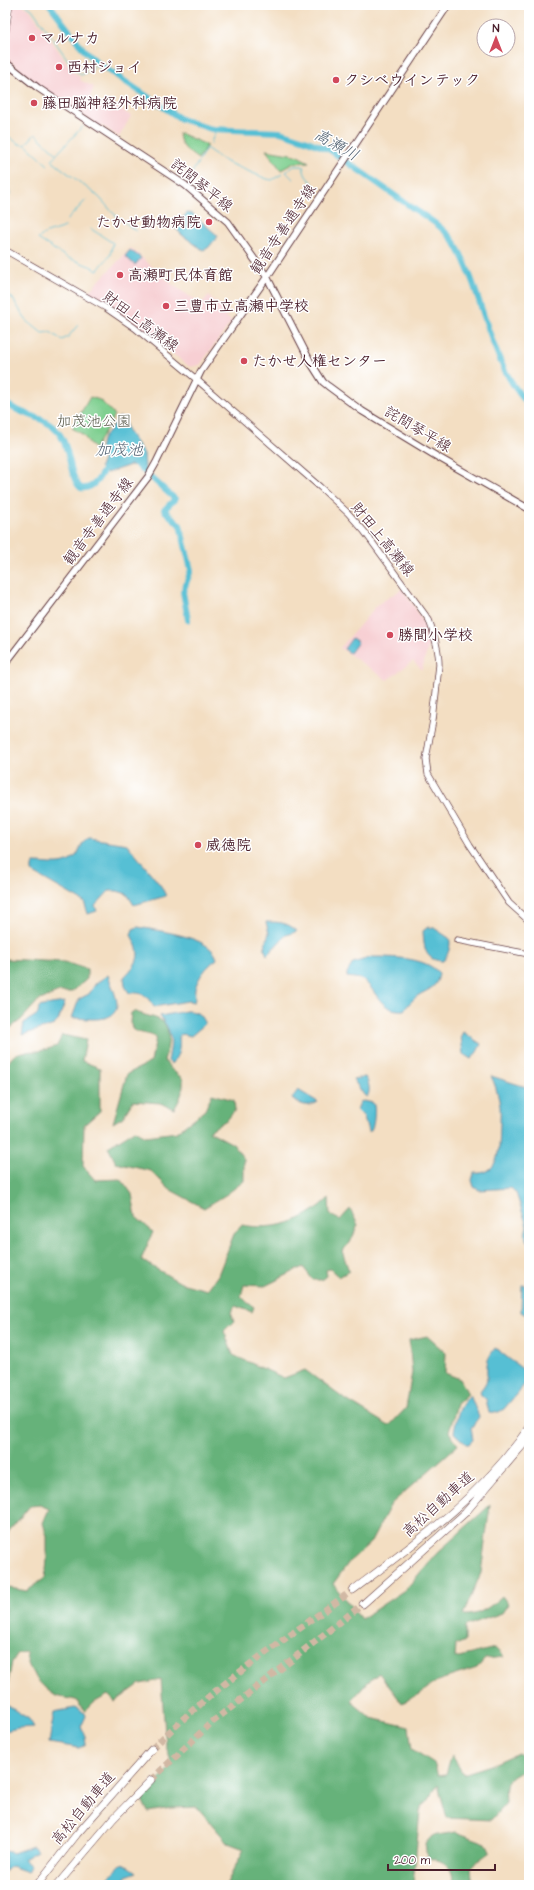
<svg xmlns="http://www.w3.org/2000/svg" width="534" height="1890" font-family="'Architects Daughter','Klee One',sans-serif">
	<style>
		.built { fill: #f7cfd3 }
		.green { fill: #7ecf8f; stroke: #64775d }
		.forest { fill: #66b27a; stroke: #586852 }
		.water { fill: #57bfd4; stroke: #506f80 }
		.lines { fill: none; stroke-linecap: round; stroke-linejoin: round }
		.stream { stroke: #57bfd4; stroke-width: 1 }
		.river { stroke: #57bfd4; stroke-width: 6 }
		.highway-tunnel { stroke: #d1b8a4; stroke-width: 7; stroke-dasharray: 7 3.5; stroke-linecap: butt }
		.secondary-casing { stroke: #633c42; stroke-width: 7 }
		.primary-casing { stroke: #633c42; stroke-width: 8 }
		.highway-casing { stroke: #633c42; stroke-width: 8 }
		.secondary { stroke: #fff; stroke-width: 5.5 }
		.primary { stroke: #fff; stroke-width: 6 }
		.highway { stroke: #fff; stroke-width: 7 }
		.poi-dot { fill: #d1495b; stroke: #fff; stroke-width: 1.5 }
		.labels { text-anchor: middle; stroke-width: 3; stroke-linejoin: round; paint-order: stroke }
		.poi-label { font-size: 15px; font-weight: bold; fill: #4a1f2b; stroke: #fff; text-anchor: start }
		.street-label { font-size: 15px; fill: #4a1f2b; stroke: #fff }
		.park-label { font-size: 15px; fill: #5c5d4e; stroke: #fff }
		.water-label { font-size: 16px; font-style: italic; fill: #4f5f6f; stroke: #fff }
	</style>
	<rect width="100%" height="100%" fill="#fff"/>
	<filter id="ink" filterUnits="userSpaceOnUse"><feTurbulence type="fractalNoise" baseFrequency=".025" numOctaves="2"/><feDisplacementMap in="SourceGraphic" scale="8" xChannelSelector="R" yChannelSelector="G"/><feConvolveMatrix kernelMatrix="1 2 1 2 8 2 1 2 1" color-interpolation-filters="sRGB"/></filter>
	<filter id="wash" filterUnits="userSpaceOnUse"><feTurbulence type="fractalNoise" baseFrequency=".012" numOctaves="4" result="noise"/><feDisplacementMap in="SourceGraphic" scale="16" xChannelSelector="R" yChannelSelector="G"/><feGaussianBlur stdDeviation="0.9" result="paint"/><feColorMatrix in="noise" values="0 0 0 0 0 0 0 0 0 0 0 0 0 0 0 0 0 1.4 0 .05"/><feComposite in="paint" operator="in"/></filter>
	<g filter="url(#wash)">
		<rect width="100%" height="100%" fill="#f3dec2"/>
		<!-- built -->
		<path class="built" d="M13,5H23L30,10L74,73L81,78L80,80L94,87L90,97L111,111L115,105L131,116L119,137L101,125L99,126L40,86L10,61L7,53Z
			M131,248L173,285L201,304L208,296L229,312L225,317L232,321L200,365L190,367L115,309L88,292Z
			M402,589L416,609L427,630L430,640L422,670L413,661L387,680L340,648L378,604Z"/>
		<!-- green -->
		<path class="green" d="M179,133L207,145L198,159C188,152 179,145 179,133Z
			M266,150L296,155L309,162L294,163L281,170Z
			M90,397L100,400L115,415L94,449L82,434L72,428Z"/>
		<!-- forest -->
		<path class="forest" d="M5,959L64,962L87,969V979L72,992H59L38,1001L22,1019L8,1030L5,1028Z
			M134,1011C142,1015 151,1016 158,1019C174,1025 168,1049 164,1060L171,1069L183,1079C184,1091 180,1100 174,1109L160,1103L133,1101L123,1117L113,1123L127,1074L151,1062L156,1037C148,1033 141,1034 133,1030L130,1022L131,1013Z
			M62,1035L86,1040L82,1061L100,1068V1111L84,1125L83,1166L95,1180L121,1179L132,1194L136,1217L153,1232L141,1260L181,1283L207,1290L218,1275L234,1234L242,1225C274,1231 305,1222 329,1198L330,1215L340,1220L350,1209L358,1225L350,1243L342,1251L349,1271L339,1277L330,1269L326,1270L327,1276L322,1280H313L303,1267L265,1286L244,1285L241,1296L248,1303L254,1307L252,1312L235,1306L231,1313L234,1321L224,1331L233,1355L284,1378L305,1370L343,1398L389,1426L406,1408L412,1372L409,1340L427,1336L446,1353L445,1373L460,1379L468,1394L457,1404L449,1432L458,1445L391,1504L371,1542L349,1562L333,1584L361,1619L406,1589L437,1553L490,1505L481,1573L463,1615C479,1616 490,1607 502,1596L508,1604L502,1613L465,1626V1641L456,1645L455,1658L495,1648L504,1657L485,1659L477,1668L437,1681L421,1693L402,1703L379,1673L368,1682L351,1701L371,1718L409,1727L412,1749L434,1763L438,1775L446,1774L452,1755L463,1774L491,1765L518,1753L527,1759L523,1770C504,1780 505,1783 506,1803L491,1820L447,1818L438,1785L420,1811L413,1885H226L244,1849L228,1843L197,1807L171,1808L148,1812L142,1800L172,1765L166,1746L161,1680L140,1684L115,1702L108,1695L95,1702L86,1711L79,1706L78,1701C71,1698 60,1698 56,1696C41,1687 26,1669 26,1652L18,1653L12,1662L8,1683H5V1589L9,1588L27,1591L45,1578L47,1560V1536L43,1523L49,1509L40,1505L30,1506L9,1531L5,1540V1068C14,1050 21,1052 39,1051C45,1050 51,1048 57,1046Z
			M212,1094L234,1100L235,1110L228,1119L209,1131L233,1144L244,1159V1181L227,1194L204,1208L169,1189L151,1171L116,1163L108,1147L135,1130L146,1136L177,1132L205,1110Z
			M456,1832L486,1843L490,1852L479,1860L471,1869L473,1885H453C454,1866 444,1860 427,1858L425,1844L432,1836Z"/>
		<!-- water -->
		<path class="water" d="M187,213L193,214L218,236L208,248L203,250L182,235L175,228L176,224Z
			M130,250L141,258L135,265L125,256Z
			M119,417L124,418L128,431L144,454L145,467L130,465L107,473L100,467L104,457L100,449L102,440Z
			M352,638L358,642L350,653L344,649Z
			M89,838L127,844L161,886L166,896L134,905L127,894L117,891H109L95,906L97,911L88,914L84,902L32,872V866L34,863C51,863 67,869 78,853C81,847 83,841 89,838Z
			M266,922C278,922 287,922 297,931L290,934L286,935L267,955L264,948L269,933Z
			M138,927C158,931 212,936 217,959C207,966 198,977 195,989C194,994 196,998 194,1002L188,1001L154,1007C146,995 144,992 129,993L125,986L124,977C140,961 142,955 131,935L133,929Z
			M428,927L434,928L449,938C452,944 448,956 443,961C424,961 424,946 423,931Z
			M372,957C392,957 425,957 439,973C437,992 423,989 413,1000C409,1003 407,1007 404,1010C379,1012 378,991 363,980C359,978 352,978 347,977V973L353,963Z
			M108,975C111,984 116,994 117,1003C118,1025 85,1018 72,1018L79,999L89,994L96,983Z
			M65,1002L58,1021L54,1025L22,1035L24,1023L38,1014L39,1007L51,1004Z
			M186,1011C198,1011 200,1014 205,1024L191,1036L181,1034L179,1036C180,1047 180,1055 171,1064L168,1061C172,1041 173,1033 160,1016Z
			M463,1032L481,1044L477,1052L471,1059L463,1054L461,1036Z
			M491,1076L529,1088V1244C524,1238 525,1233 527,1226L516,1193L511,1188L479,1190L474,1187L472,1180L474,1173C502,1176 499,1143 500,1124C500,1116 501,1109 499,1100C497,1091 495,1084 491,1076Z
			M365,1077C369,1082 371,1091 367,1097L364,1095L353,1079Z
			M298,1090L318,1102C308,1108 300,1105 292,1098Z
			M364,1101L373,1103C376,1107 374,1126 371,1131H368L364,1117L357,1110L360,1102Z
			M522,1285L529,1286V1317L521,1312Z
			M495,1348L529,1374V1379L504,1409C500,1412 494,1414 489,1413L486,1399L481,1395L480,1391C490,1379 486,1379 487,1366C487,1359 491,1354 495,1348Z
			M470,1395L479,1417L471,1428L473,1440L469,1444H466L454,1433C456,1417 459,1406 470,1395Z
			M5,1704L29,1719L34,1727L18,1728L5,1731Z
			M75,1708L85,1713L86,1716L81,1727L85,1736L86,1745L80,1748L49,1743L54,1712Z
			M33,1846L37,1851L23,1859L31,1866L28,1872L11,1866L5,1872V1851L13,1853Z
			M122,1864L130,1867L137,1872L126,1876L122,1885H106L108,1878Z"/>
		<g class="lines">
			<!-- stream -->
			<path class="stream" d="M26,5L32,9L75,70L81,75L92,70L98,63
				M5,134L19,144L25,145L35,134L57,154L83,126
				M211,143L216,129
				M26,145L49,166
				M57,154L52,161L99,197L114,214L136,231
				M293,179L286,172L294,166H303C304,169 304,173 306,176C310,182 318,185 315,195
				M187,182L206,148L226,162L267,179L272,180L282,174
				M5,187L11,192L5,204
				M67,220L86,200
				M65,227L44,234L38,239L66,257L92,267L97,271L110,255L113,243L91,229
				M5,290L13,299L26,320L42,333L50,332L62,340L68,337L78,325"/>
			<!-- river -->
			<path class="river" d="M50,5L84,50L99,64L181,119L211,129L280,132L305,140L330,150C359,170 388,191 417,211C431,220 447,230 456,245C484,293 488,363 529,405
				M5,403C22,416 44,415 58,432C71,447 69,479 81,488C95,490 102,474 107,463
				M134,462L175,499L164,510L180,525L191,570L183,592L188,620"/>
		</g>
	</g>
	<g filter="url(#ink)">
		<g class="lines">
			<!-- highway-tunnel -->
			<path class="highway-tunnel" d="M152,1749C211,1688 284,1640 353,1590
				M151,1780L211,1723L363,1604"/>
			<!-- secondary casing -->
			<g class="secondary-casing">
				<path id="secondary" d="M5,250L106,308L135,328L196,379L320,487L348,513L364,531L429,620C434,634 439,650 439,665L433,720L426,759L428,774L470,845L509,903L529,921
					M457,940L529,954"/>
			</g>
			<!-- primary casing -->
			<g class="primary-casing">
				<path id="primary" d="M5,62L38,88L185,185L228,222L267,277L311,363L323,382L328,386L362,411L436,456L529,509
					M5,664L148,477L156,463L201,371L267,277L448,5"/>
			</g>
			<!-- highway casing -->
			<g class="highway-casing">
				<path id="highway" d="M5,32L9,5
					M353,1590C417,1542 484,1494 529,1427
					M363,1604L465,1513L529,1438
					M37,1885L77,1834L152,1749
					M57,1885L113,1819L151,1780"/>
			</g>
			<!-- secondary -->
			<use href="#secondary" class="secondary"/>
			<!-- primary -->
			<use href="#primary" class="primary"/>
			<!-- highway -->
			<use href="#highway" class="highway"/>
		</g>
	</g>
	<!-- markers -->
	<g class="poi-dot">
		<circle cx="32" cy="38" r="4"/>
		<circle cx="59" cy="67" r="4"/>
		<circle cx="336" cy="80" r="4"/>
		<circle cx="34" cy="103" r="4"/>
		<circle cx="209" cy="222" r="4"/>
		<circle cx="120" cy="275" r="4"/>
		<circle cx="166" cy="306" r="4"/>
		<circle cx="244" cy="361" r="4"/>
		<circle cx="390" cy="635" r="4"/>
		<circle cx="198" cy="845" r="4"/>
	</g>
	<g class="labels">
		<!-- poi labels -->
		<g class="poi-label">
			<text x="40" y="43">マルナカ</text>
			<text x="67" y="72">西村ジョイ</text>
			<text x="344" y="85">クシベウインテック</text>
			<text x="42" y="108">藤田脳神経外科病院</text>
			<text x="201" y="227" text-anchor="end">たかせ動物病院</text>
			<text x="128" y="280">高瀬町民体育館</text>
			<text x="174" y="311">三豊市立高瀬中学校</text>
			<text x="252" y="366">たかせ人権センター</text>
			<text x="398" y="640">勝間小学校</text>
			<text x="206" y="850">威徳院</text>
		</g>
		<!-- street labels -->
		<g class="street-label">
			<text transform="translate(202 185) rotate(39)" y="5">詫間琴平線</text>
			<text transform="translate(283 229) rotate(-56)" y="5">観音寺善通寺線</text>
			<text transform="translate(141 321) rotate(37)" y="5">財田上高瀬線</text>
			<text transform="translate(418 429) rotate(31)" y="5">詫間琴平線</text>
			<text transform="translate(98 521) rotate(-53)" y="5">観音寺善通寺線</text>
			<text transform="translate(383 539) rotate(51)" y="5">財田上高瀬線</text>
			<text transform="translate(438 1504) rotate(-42)" y="5">高松自動車道</text>
			<text transform="translate(83 1808) rotate(-50)" y="5">高松自動車道</text>
		</g>
		<!-- park labels -->
		<g class="park-label">
			<text x="94" y="426">加茂池公園</text>
		</g>
		<!-- water labels -->
		<g class="water-label">
			<text transform="translate(337 144) rotate(29)" y="6">高瀬川</text>
			<text x="119" y="455">加茂池</text>
		</g>
	</g>
	<!-- margin -->
	<rect width="534" height="1890" fill="none" stroke="#fff" stroke-width="20"/>
	<!-- north arrow -->
	<g transform="translate(496 38)"><circle r="19" fill="#ffffff" stroke="#b7a5aa"/>
	<path d="M0-3L7 15L0 10L-7 15Z" fill="#d1495b"/>
	<text y="-6" font-size="11" font-weight="bold" text-anchor="middle" fill="#4a1f2b">N</text>
	</g>
	<!-- scale -->
	<path d="M388 1864v6h107v-6" fill="none" stroke="#4a1f2b" stroke-width="2"/>
	<text x="394" y="1864" font-size="12" fill="#4a1f2b" stroke="#ffffff" stroke-width="3" paint-order="stroke">200 m</text>
</svg>
